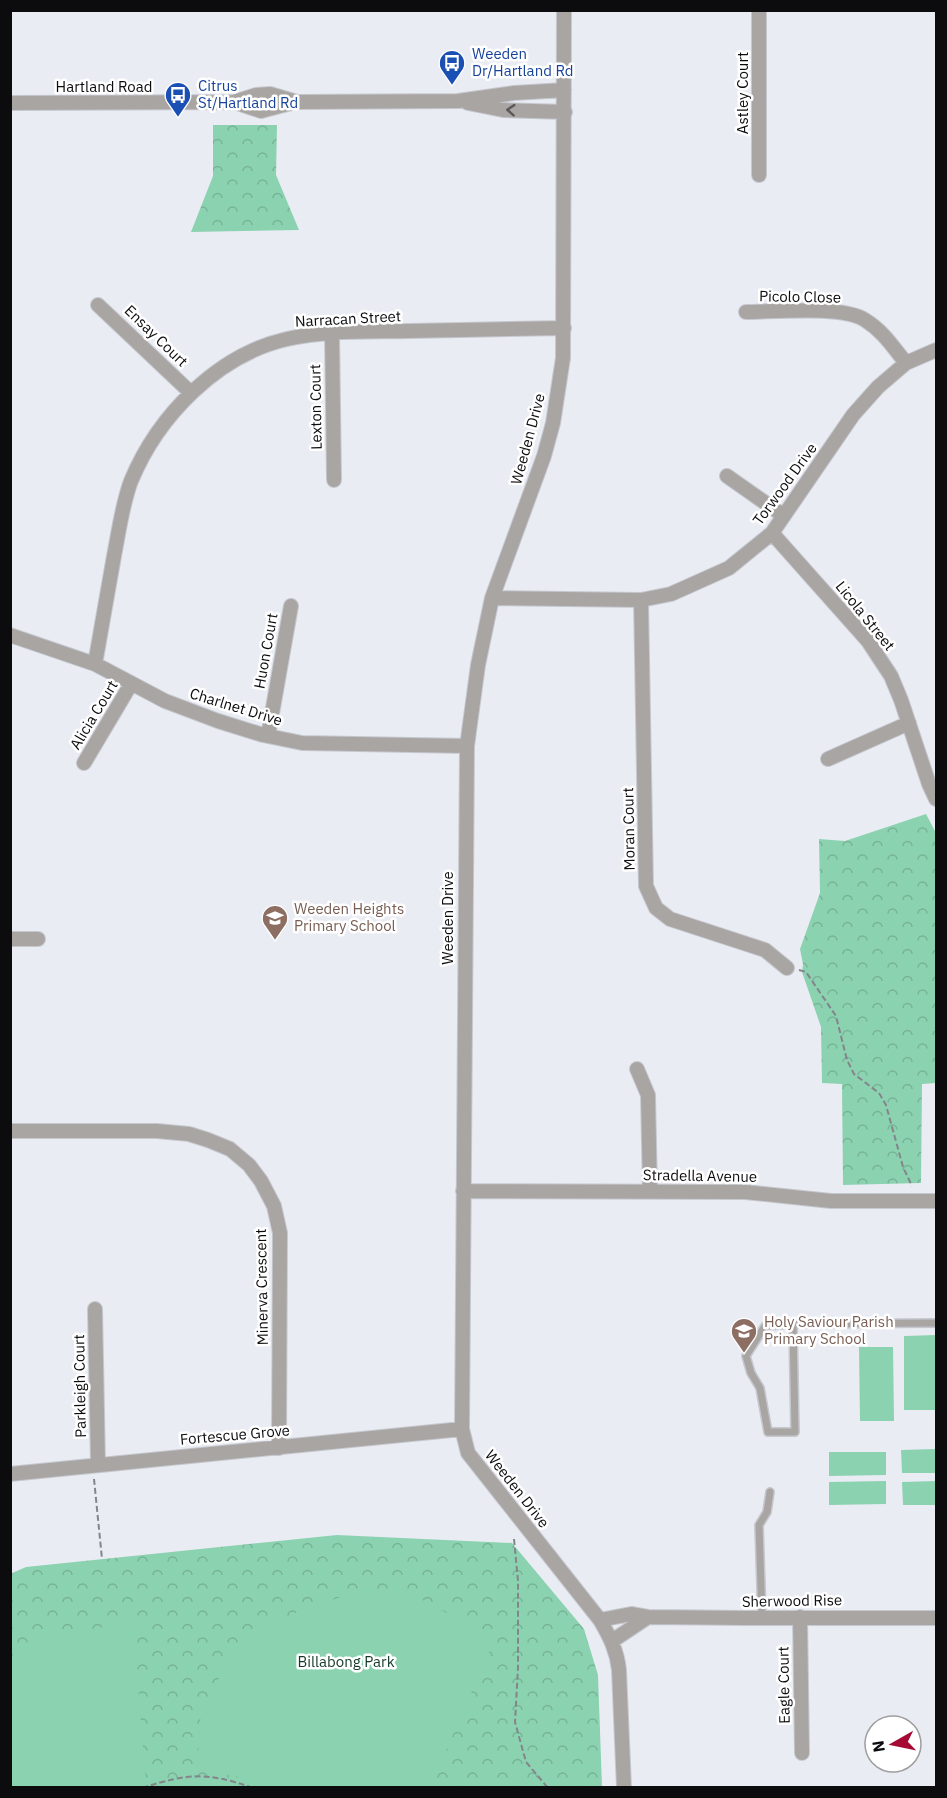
<svg xmlns="http://www.w3.org/2000/svg" width="947" height="1798" font-family="'IBM Plex Sans',sans-serif">
	<style>
		.park { fill: url(#park-crowns) }
		.pitch { fill: #8bd2b0 }
		.lines { fill: none; stroke-linecap: round; stroke-linejoin: round }
		.lane-casing { stroke: #c6c8cf; stroke-width: 10 }
		.street-casing { stroke: #c6c8cf; stroke-width: 16 }
		.path { stroke: #84858b; stroke-width: 2; stroke-dasharray: 6 3; stroke-linecap: butt }
		.lane { stroke: #a9a5a3; stroke-width: 7 }
		.street { stroke: #a9a5a3; stroke-width: 14 }
		.oneway { stroke: #5a5859 }
		.labels { text-anchor: middle; stroke-width: 5; stroke-linejoin: round; paint-order: stroke }
		.transit-label { font-size: 15px; fill: #164399; stroke: #fff; text-anchor: start }
		.street-label { font-size: 15px; fill: #0c0c0f; stroke: #fff }
		.education-label { font-size: 15px; fill: #785e54; stroke: #fff; text-anchor: start }
		.park-label { font-size: 15px; fill: #143929; stroke: #fff }
	</style>
	<defs>
		<pattern id="park-crowns" width="20" height="18" patternUnits="userSpaceOnUse" patternTransform="scale(1.5)"><rect width="20" height="18" fill="#8bd2b0"/><path d="M2 6a3 3 0 1 1 6 0M12 15a3 3 0 1 1 6 0" fill="none" stroke="#77b396"/></pattern>
	</defs>
	<rect width="100%" height="100%" fill="#eaecf4"/>
	<!-- park -->
	<path class="park" d="M213,125H277L276,175L299,230L191,232L213,176Z
		M926,814L936,833V1083L922,1084L921,1183L843,1185L842,1084L822,1083L821,1027L802,972L803,964L800,949L820,893L819,839L845,841Z
		M337,1535L512,1543L584,1629L598,1675L602,1787H11L10,1574L26,1567Z"/>
	<!-- pitch -->
	<path class="pitch" d="M936,1335V1410H904V1336Z
		M859,1347H893L894,1421H860Z
		M936,1449V1473H902L901,1450Z
		M829,1452H886V1475L829,1476Z
		M886,1481V1504L829,1505V1482Z
		M936,1481V1505H903L902,1482Z
		M352,1593L419,1598L495,1639L430,1787H274L254,1780L197,1769L201,1708L238,1647L292,1614Z
		M133,1623L146,1783L118,1788L11,1787V1663L55,1634Z"/>
	<g class="lines">
		<!-- lane casing -->
		<g class="lane-casing">
			<path id="lane" d="M793,1324L795,1432H768L760,1388L751,1373L746,1356L765,1326L793,1324L936,1323
				M762,1618L759,1525L767,1512L770,1492"/>
		</g>
		<!-- street casing -->
		<g class="street-casing">
			<path id="street" d="M564,10L563,358L553,423L544,456L492,598L478,665L467,746L462,1429L468,1453L600,1620C610,1637 617,1651 619,1670L624,1788
				M759,10V175
				M234,102L261,111L295,102
				M10,103L234,102L256,95L270,94L297,102L458,101L514,93L564,90
				M468,103L503,110L565,112
				M98,305L190,392
				M746,312C773,312 843,305 865,320C883,331 893,347 906,363
				M332,333L334,480
				M727,476L784,516
				M772,533L868,641L891,676L901,700L929,784L936,799
				M492,598L641,600L671,594L729,568L772,533L853,415L878,387L906,363L936,350
				M641,600L646,886L656,908L670,919L765,950L787,968
				M10,635L95,664L165,701L218,721L263,735L302,743L467,746
				M95,664C101,628 108,592 114,556C119,531 122,505 131,481C158,416 217,355 287,339C326,330 369,332 409,331C461,330 512,329 564,328
				M268,736L291,606
				M828,759L909,723
				M84,763L131,684
				M10,939H38
				M637,1069L648,1095L650,1192
				M10,1131H157L189,1134L208,1140L230,1149L249,1165L261,1181L274,1206L280,1233L279,1448
				M463,1191L745,1192L831,1201H936
				M95,1309L98,1464
				M10,1474L462,1429
				M800,1617L802,1753
				M600,1620L631,1614L648,1617L746,1618H936
				M612,1641L648,1617"/>
		</g>
		<!-- path -->
		<path class="path" d="M799,970L806,972L836,1016L847,1060L854,1074L879,1093L886,1105L903,1167L912,1186
			M94,1479L102,1559
			M514,1539L518,1581V1668L515,1722L526,1762L548,1788
			M142,1788C189,1773 207,1772 253,1788"/>
		<!-- lane -->
		<use href="#lane" class="lane"/>
		<!-- street -->
		<use href="#street" class="street"/>
	</g>
	<!-- one-way arrows -->
	<defs><path id="oneway-chevron" d="M-2-3.5L2.5 0L-2 3.5" fill="none" stroke-width="1.6" stroke-linecap="round" stroke-linejoin="round" transform="scale(1.5)"/></defs>
	<use class="oneway" href="#oneway-chevron" transform="translate(511 110) rotate(-176)"/>
	<!-- icons -->
	<defs>
		<g id="bus-pin" transform="scale(1.35)"><path d="M0 17L-7.5 6A9.5 9.5 0 1 1 7.5 6Z" fill="#1a4fb4" stroke="#fff"/><path d="M-5-6H5V4H4V6H2V4H-2V6H-4V4H-5ZM-3.5-4V0h7V-4ZM-3.5 1.2v1.5H-2V1.2ZM2 1.2v1.5H3.5V1.2Z" fill="#fff"/></g>
		<g id="school-pin" transform="scale(1.35)"><path d="M0 17L-7.5 6A9.5 9.5 0 1 1 7.5 6Z" fill="#8d6e63" stroke="#fff"/><path d="M0-5L7-2L0 1L-7-2ZM-4 1L0 2.5L4 1V4Q0 6-4 4Z" fill="#fff"/></g>
	</defs>
	<g fill-rule="evenodd">
		<use href="#bus-pin" x="452" y="63"/>
		<use href="#bus-pin" x="178" y="95"/>
		<use href="#school-pin" x="275" y="918"/>
		<use href="#school-pin" x="744" y="1331"/>
	</g>
	<g class="labels">
		<!-- transit labels -->
		<g class="transit-label">
			<text x="472" y="59">Weeden<tspan x="472" dy="17">Dr/Hartland Rd</tspan></text>
			<text x="198" y="91">Citrus<tspan x="198" dy="17">St/Hartland Rd</tspan></text>
		</g>
		<!-- street labels -->
		<g class="street-label">
			<text x="104" y="92">Hartland Road</text>
			<text transform="translate(743 93) rotate(-90)" y="5">Astley Court</text>
			<text transform="translate(800 297) rotate(1)" y="5">Picolo Close</text>
			<text transform="translate(348 319) rotate(-3)" y="5">Narracan Street</text>
			<text transform="translate(156 336) rotate(44)" y="5">Ensay Court</text>
			<text transform="translate(316 407) rotate(-91)" y="5">Lexton Court</text>
			<text transform="translate(528 439) rotate(-75)" y="5">Weeden Drive</text>
			<text transform="translate(785 484) rotate(-54)" y="5">Torwood Drive</text>
			<text transform="translate(865 616) rotate(51)" y="5">Licola Street</text>
			<text transform="translate(266 651) rotate(-80)" y="5">Huon Court</text>
			<text transform="translate(236 707) rotate(17)" y="5">Charlnet Drive</text>
			<text transform="translate(94 715) rotate(-59)" y="5">Alicia Court</text>
			<text transform="translate(629 829) rotate(-91)" y="5">Moran Court</text>
			<text transform="translate(448 918) rotate(-90)" y="5">Weeden Drive</text>
			<text transform="translate(700 1176) rotate(1)" y="5">Stradella Avenue</text>
			<text transform="translate(262 1287) rotate(-91)" y="5">Minerva Crescent</text>
			<text transform="translate(80 1386) rotate(-91)" y="5">Parkleigh Court</text>
			<text transform="translate(235 1435) rotate(-5)" y="5">Fortescue Grove</text>
			<text transform="translate(517 1489) rotate(52)" y="5">Weeden Drive</text>
			<text transform="translate(792 1601) rotate(-1)" y="5">Sherwood Rise</text>
			<text transform="translate(784 1685) rotate(-91)" y="5">Eagle Court</text>
		</g>
		<!-- education labels -->
		<g class="education-label">
			<text x="294" y="914">Weeden Heights<tspan x="294" dy="17">Primary School</tspan></text>
			<text x="764" y="1327">Holy Saviour Parish<tspan x="764" dy="17">Primary School</tspan></text>
		</g>
		<!-- park labels -->
		<g class="park-label">
			<text x="346" y="1667">Billabong Park</text>
		</g>
	</g>
	<!-- border -->
	<rect width="947" height="1798" fill="none" stroke="#0c0c0f" stroke-width="24"/>
	<!-- north arrow -->
	<g transform="translate(893 1744) rotate(261)"><circle r="28" fill="#ffffff" stroke="#9e9e9f" stroke-width="1.5"/>
	<path d="M0-4.5L10 22L0 15L-10 22Z" fill="#a50a34"/>
	<text y="-9" font-size="16" font-weight="bold" text-anchor="middle" fill="#0c0c0f">N</text>
	</g>
</svg>
